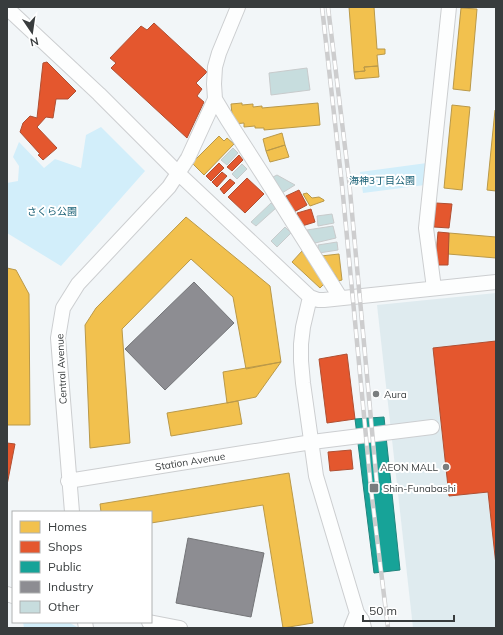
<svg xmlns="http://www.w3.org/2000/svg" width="503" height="635" font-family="Mulish,'Noto Sans JP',sans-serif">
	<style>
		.built { fill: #dfebef }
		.green { fill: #d2eefa }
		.homes { fill: #f2c14e; stroke: #ba9949 }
		.shops { fill: #e4572e; stroke: #b04f32 }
		.public { fill: #17a398; stroke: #21847d }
		.industry { fill: #8d8d92; stroke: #747578 }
		.building { fill: #c7ddde; stroke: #c8cbcc }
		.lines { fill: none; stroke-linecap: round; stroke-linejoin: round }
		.minor-casing { stroke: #ccced0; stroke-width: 16 }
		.minor { stroke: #fdfefe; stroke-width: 14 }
		.rail-casing { stroke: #cdcdce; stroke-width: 4.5 }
		.rail { stroke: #fff; stroke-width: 3; stroke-dasharray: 9; stroke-linecap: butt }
		.poi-dot { fill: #797d7e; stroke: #fff; stroke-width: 1.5 }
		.labels { text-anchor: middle; stroke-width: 4; stroke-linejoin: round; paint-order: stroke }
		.park-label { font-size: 10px; fill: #155d73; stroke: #fff }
		.street-label { font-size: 10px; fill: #383c3d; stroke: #fff }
		.poi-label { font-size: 10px; fill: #383c3d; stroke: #fff; text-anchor: start }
	</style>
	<rect width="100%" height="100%" fill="#f2f6f8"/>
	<!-- built -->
	<path class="built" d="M496,293V628H413L377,305Z"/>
	<!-- green -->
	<path class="green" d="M101,127L145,171L61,266L7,233V183L18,181L19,166L13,157L19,142L44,168L55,159L81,168L86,135Z
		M427,163L425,185L363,193L360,172Z
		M23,622H68L79,628H24Z"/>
	<!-- homes -->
	<path class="homes" d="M349,7H374L377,49H385V54L377,55L378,66L364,67L365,71L354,72Z
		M461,8L477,9L470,91L453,89Z
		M378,66L379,77L355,79L354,72L365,71L364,67Z
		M242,103V105L253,104V107L262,106V108L318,103L320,125L264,130V128H255V126L244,127V123L233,124L231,104Z
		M452,105L470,107L462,190L444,188Z
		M495,110H496V191L487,190Z
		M282,133L285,145L266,151L263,139Z
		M219,136L224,141L227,138L234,144L204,175L192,163Z
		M285,145L289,157L270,162L266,151Z
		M307,193L312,198L319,197L324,200V201L310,206L303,194Z
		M186,217L270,286L281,362L246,369L233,297L191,259L122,329L130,443L90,448L85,325L96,308Z
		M449,233L496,237V258L448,254Z
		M302,251L324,284L320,288L292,262Z
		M339,254L342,280L338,281L336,276L321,256Z
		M7,268L16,270L29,294L30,425H7Z
		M281,362L256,397L227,403L223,372Z
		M238,401L242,424L171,436L167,413Z
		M289,473L313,623L283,628L263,505L151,523V512H101L100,504Z"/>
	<!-- shops -->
	<path class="shops" d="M154,23L207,72L196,83L202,89L197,96L204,102L187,138L111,68L116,63L110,58L141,26L147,30Z
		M47,62L76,91L68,99H56L53,118L46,117L37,127L57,148L43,160L38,155L40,154L20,132L23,123L30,116L37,118L43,63Z
		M239,155L243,160L232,171L227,167Z
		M219,163L224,168L211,181L206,176Z
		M222,172L227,176L217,187L212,182Z
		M247,178L264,194L245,213L228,197Z
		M230,179L235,183L224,194L220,189Z
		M299,190L307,205L294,212L286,196Z
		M436,203L452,204L449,228L434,227Z
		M311,209L315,222L302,226L297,213Z
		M438,232L449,233L448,265H438L436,255Z
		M496,341V565L488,492L449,496L433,348Z
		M347,354L355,419L327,423L319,359Z
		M7,443L15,444L7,485Z
		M351,450L353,469L330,471L328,452Z"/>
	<!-- public -->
	<path class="public" d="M384,417L400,570L374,573L355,419Z"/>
	<!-- industry -->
	<path class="industry" d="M194,282L234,323L165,390L125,349Z
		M188,538L264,553L251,617L176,603Z"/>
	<!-- building -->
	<path class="building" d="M307,68L310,90L271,95L269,73Z
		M233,148L238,153L227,165L221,160Z
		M242,164L247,169L237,179L232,174Z
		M277,175L295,185L282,193L273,177Z
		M271,203L276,208L256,226L251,222Z
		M332,214L334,223L318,226L317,216Z
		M333,226L336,238L315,243L307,230Z
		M285,227L291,233L277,247L271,241Z
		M337,242L338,250L319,253L318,245Z"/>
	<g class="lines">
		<!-- minor casing -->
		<g class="minor-casing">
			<path id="minor" d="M238,7L219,53L215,67L214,84L215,99L227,119L265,178L340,297
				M7,8L99,94L178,173L310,297L318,300H324L496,282
				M434,288L426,228L449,7
				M310,297L303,327L301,344V361L303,383L316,476L357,613L362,620L364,628
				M68,481L312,442L432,427
				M72,512L58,338L63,308L78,284L169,187L188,158L215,99
				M7,594L13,596
				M85,622L86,628
				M149,622L180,628
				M351,628L357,613"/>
		</g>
		<!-- minor -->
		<use href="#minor" class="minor"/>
		<!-- rail casing -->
		<g class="rail-casing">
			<path id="rail" d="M322,7L342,185L371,489L388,628
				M328,7L349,180L377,485"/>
		</g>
		<!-- rail -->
		<use href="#rail" class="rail"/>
	</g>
	<!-- markers -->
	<g class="poi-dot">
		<circle cx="376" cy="394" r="4"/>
		<circle cx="446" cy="467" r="4"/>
		<rect x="369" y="483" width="10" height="10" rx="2"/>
	</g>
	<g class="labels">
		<!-- park labels -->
		<g class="park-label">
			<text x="382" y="184">海神3丁目公園</text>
			<text x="52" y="215">さくら公園</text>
		</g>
		<!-- street labels -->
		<g class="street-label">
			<text transform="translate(61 369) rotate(-93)" y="4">Central Avenue</text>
			<text transform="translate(190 461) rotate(-9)" y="4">Station Avenue</text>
		</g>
		<!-- poi labels -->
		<g class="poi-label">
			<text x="384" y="398">Aura</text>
			<text x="438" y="471" text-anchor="end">AEON MALL</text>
			<text x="383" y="492">Shin-Funabashi</text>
		</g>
	</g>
	<!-- border -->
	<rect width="503" height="635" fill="none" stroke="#383c3d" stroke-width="16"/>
	<!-- legend -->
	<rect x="12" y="511" width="140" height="112" fill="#ffffff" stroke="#afb1b1"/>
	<rect x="20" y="521" width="20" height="12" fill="#f2c14e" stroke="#afb1b1"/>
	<text x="48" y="531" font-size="12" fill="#383c3d">Homes</text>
	<rect x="20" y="541" width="20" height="12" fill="#e4572e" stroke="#afb1b1"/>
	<text x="48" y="551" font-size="12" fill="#383c3d">Shops</text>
	<rect x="20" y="561" width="20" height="12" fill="#17a398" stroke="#afb1b1"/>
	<text x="48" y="571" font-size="12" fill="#383c3d">Public</text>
	<rect x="20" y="581" width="20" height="12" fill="#8d8d92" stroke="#afb1b1"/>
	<text x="48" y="591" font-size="12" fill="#383c3d">Industry</text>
	<rect x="20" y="601" width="20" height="12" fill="#c7ddde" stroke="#afb1b1"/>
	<text x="48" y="611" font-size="12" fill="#383c3d">Other</text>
	<!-- north arrow -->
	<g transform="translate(32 32) rotate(167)" stroke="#ffffff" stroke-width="3" paint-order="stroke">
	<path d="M0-3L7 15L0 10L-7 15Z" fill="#383c3d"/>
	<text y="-6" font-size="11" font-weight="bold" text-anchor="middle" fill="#383c3d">N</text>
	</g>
	<!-- scale -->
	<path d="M363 615v6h91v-6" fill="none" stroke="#383c3d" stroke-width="2"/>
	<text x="369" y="615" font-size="12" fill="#383c3d" stroke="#ffffff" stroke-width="3" paint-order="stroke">50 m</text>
</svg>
